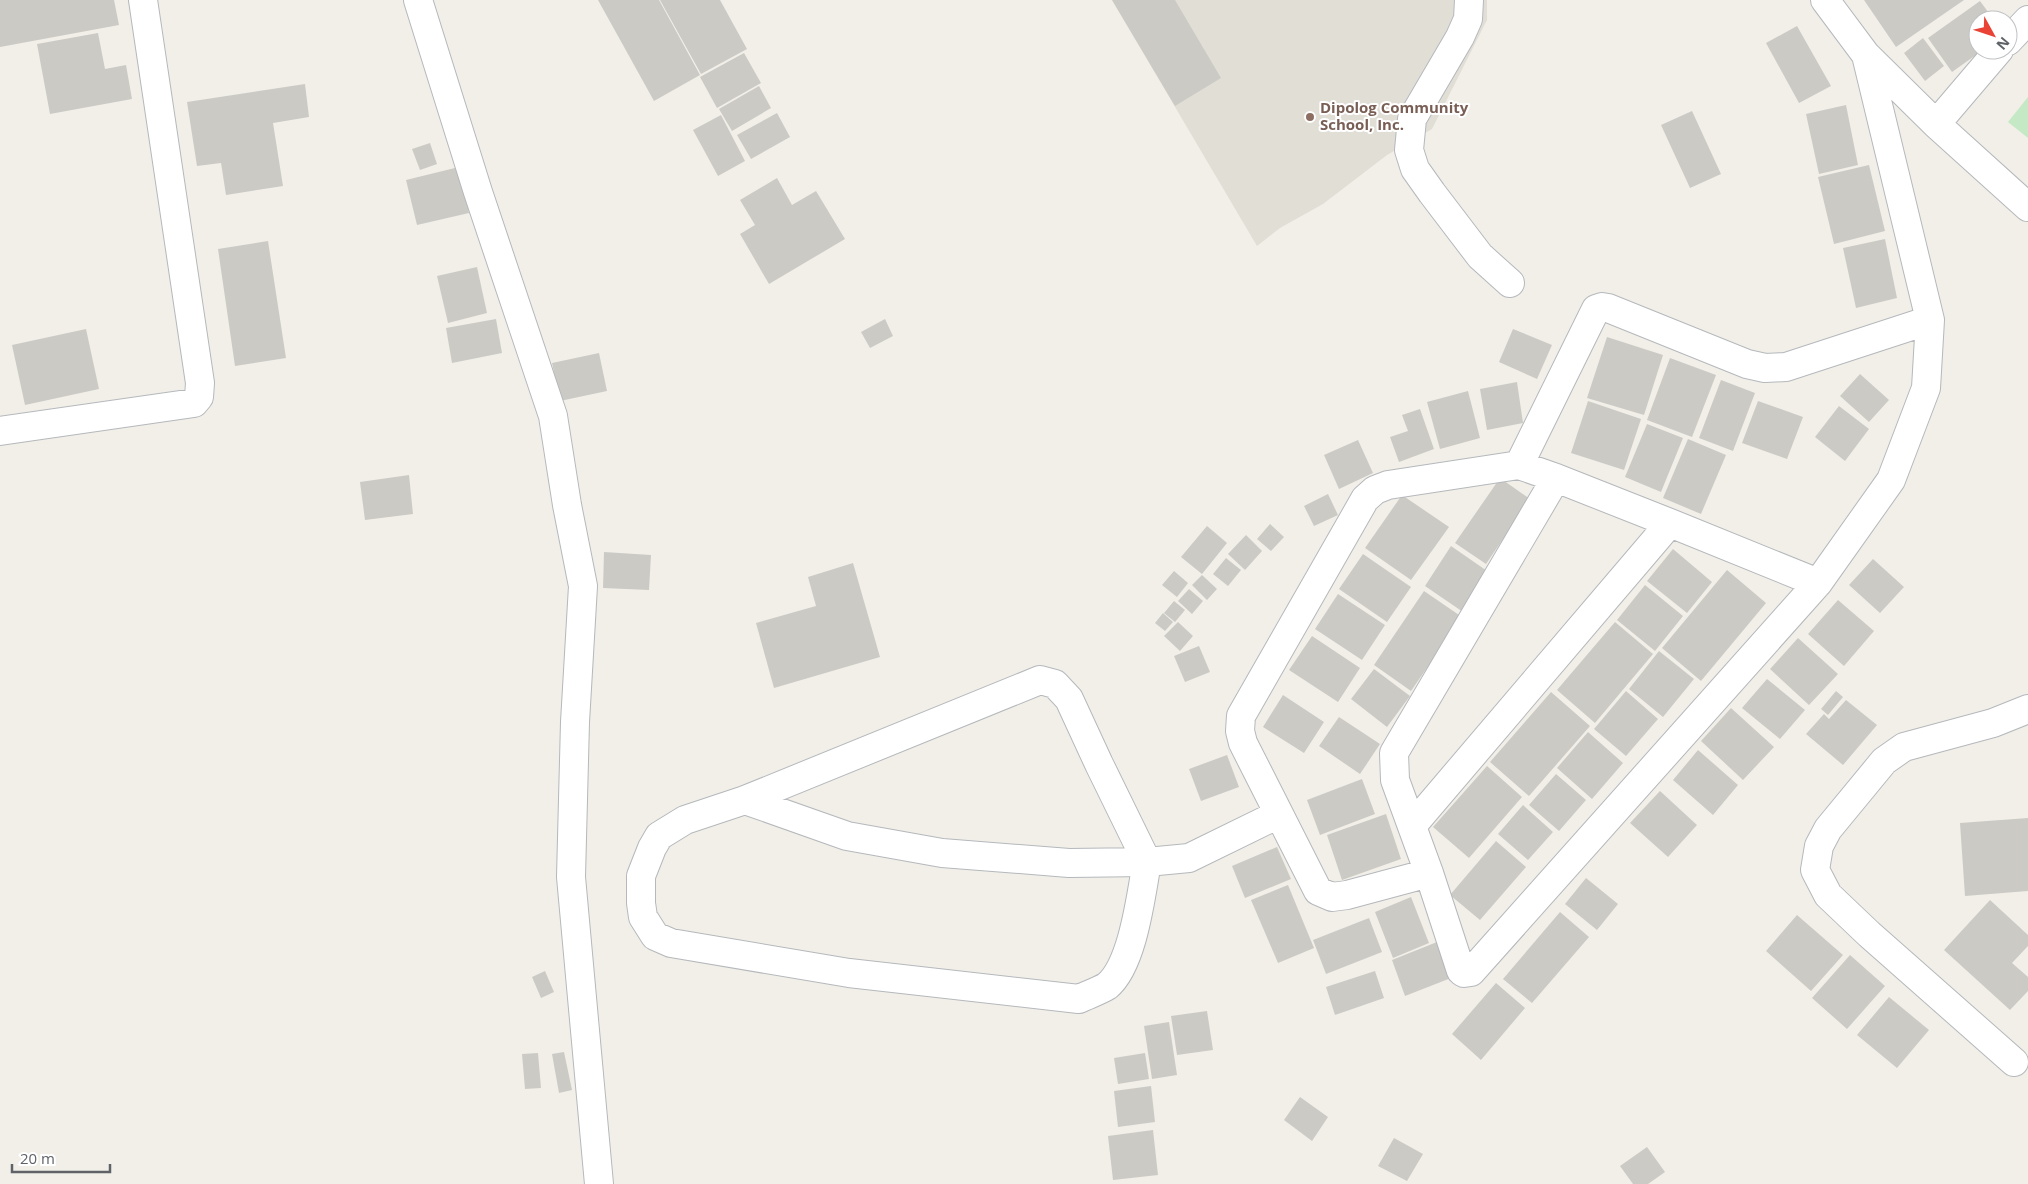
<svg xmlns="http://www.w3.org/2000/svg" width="2028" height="1184" font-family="'Open Sans',sans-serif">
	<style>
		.education { fill: #e1ded6 }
		.park { fill: #c5e8c5 }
		.building { fill: #cccac5 }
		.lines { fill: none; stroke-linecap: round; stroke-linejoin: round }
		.minor-casing { stroke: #b5b8bc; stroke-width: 30 }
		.minor { stroke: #fff; stroke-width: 28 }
		.education-dot { fill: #8d6e63; stroke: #fff; stroke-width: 2 }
		.labels { text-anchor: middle; stroke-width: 4; stroke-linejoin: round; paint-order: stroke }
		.education-label { font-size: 15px; font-weight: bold; fill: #785e54; stroke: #fff; text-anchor: start }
	</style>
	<rect width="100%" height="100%" fill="#f1efe8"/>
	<!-- education -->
	<path class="education" d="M1112,0H1487V20L1432,129L1387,155L1323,204L1280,228L1257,246Z"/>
	<!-- park -->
	<path class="park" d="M2028,97V138L2008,122Z"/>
	<!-- building -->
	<path class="building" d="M0,0H114L119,25L0,47Z
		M598,0H659L700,75L654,101Z
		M660,0H720L747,49L701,74Z
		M1112,0H1175L1221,78L1175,106Z
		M1864,0H1964L1896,47Z
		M1980,1L1994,20H1978V50H1983L1952,72L1928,38Z
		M1797,26L1831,86L1799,103L1766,43Z
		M98,33L105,69L126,65L132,99L50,114L37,44Z
		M1923,38L1944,66L1925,81L1904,53Z
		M744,53L761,83L717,108L700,77Z
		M305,84L309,117L273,123L283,186L226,195L221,163L197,166L187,102Z
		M759,86L771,108L732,131L719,109Z
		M1846,105L1858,165L1819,174L1806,114Z
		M1692,111L1721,174L1690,188L1661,125Z
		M777,113L790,137L751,159L737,135Z
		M721,115L745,161L718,176L693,130Z
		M430,143L437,164L420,170L412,149Z
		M1869,165L1885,231L1834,244L1818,177Z
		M459,167L469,213L417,225L406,180Z
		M777,178L792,205L816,191L845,239L769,284L740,234L755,225L740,200Z
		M1885,239L1897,298L1856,308L1843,248Z
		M268,241L286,358L235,366L218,249Z
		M477,267L487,313L448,323L437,276Z
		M496,319L502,353L452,363L446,328Z
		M885,319L893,336L870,348L861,332Z
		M86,329L99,389L25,405L12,345Z
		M1513,329L1552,345L1537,379L1499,362Z
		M1607,337L1663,355L1644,415L1587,398Z
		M599,353L607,391L560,401L552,363Z
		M1670,358L1716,375L1692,437L1647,420Z
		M1860,374L1889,400L1869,422L1840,396Z
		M1721,380L1755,393L1733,451L1699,438Z
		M1517,382L1523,423L1487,430L1480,389Z
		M1468,391L1480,438L1440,449L1427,402Z
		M1588,401L1641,419L1624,470L1571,453Z
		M1758,401L1803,417L1787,459L1742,443Z
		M1839,406L1869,429L1845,461L1815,437Z
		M1420,409L1434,449L1399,462L1390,437L1408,431L1402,415Z
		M1647,424L1683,438L1661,492L1625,477Z
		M1688,439L1726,455L1701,514L1663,498Z
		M1358,440L1373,473L1339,489L1324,455Z
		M409,475L413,514L365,520L360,482Z
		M1500,478L1530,499L1486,564L1455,543Z
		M1328,494L1338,515L1314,526L1304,506Z
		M1402,495L1449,527L1411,580L1365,548Z
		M1270,524L1284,537L1271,551L1257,539Z
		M1207,526L1227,543L1202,574L1181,557Z
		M1246,535L1262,551L1245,570L1228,554Z
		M1451,546L1490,573L1463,612L1425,586Z
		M1673,549L1712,582L1687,613L1647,581Z
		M604,552L651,555L649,590L603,588Z
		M1363,554L1411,587L1387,622L1339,589Z
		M1226,558L1241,570L1228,586L1213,574Z
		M1873,559L1904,587L1880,613L1849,585Z
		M853,563L880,657L774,688L756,623L816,606L808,577Z
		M1727,570L1766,603L1701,681L1662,648Z
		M1174,571L1188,583L1177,597L1162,585Z
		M1202,575L1217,589L1207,600L1192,585Z
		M1645,585L1683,616L1655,651L1617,620Z
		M1189,589L1203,601L1192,614L1178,601Z
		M1424,591L1462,617L1411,691L1374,665Z
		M1338,594L1385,625L1362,660L1315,629Z
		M1838,600L1874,631L1844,666L1808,634Z
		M1174,601L1185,610L1175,622L1164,613Z
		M1163,613L1173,622L1165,631L1155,623Z
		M1178,622L1193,636L1180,651L1164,636Z
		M1615,622L1653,654L1595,723L1557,690Z
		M1312,636L1360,668L1338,702L1289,670Z
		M1798,638L1838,674L1809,705L1770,669Z
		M1199,646L1210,672L1185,682L1174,656Z
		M1659,651L1694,679L1663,717L1629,689Z
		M1374,669L1410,696L1387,727L1351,699Z
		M1767,679L1805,710L1780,739L1742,708Z
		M1626,691L1658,719L1626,756L1594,729Z
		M1836,691L1843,697L1828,715L1821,709Z
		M1551,692L1590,726L1529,796L1490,762Z
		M1283,695L1324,722L1304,753L1263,727Z
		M1846,700L1877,725L1843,765L1806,734L1824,714L1829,719Z
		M1731,708L1774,747L1743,780L1701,741Z
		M1339,717L1380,744L1360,774L1319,746Z
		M1588,732L1623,763L1592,799L1557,768Z
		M1698,750L1738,785L1713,815L1673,780Z
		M1227,755L1239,787L1201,801L1189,769Z
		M1487,766L1522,797L1469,858L1433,827Z
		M1556,774L1586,800L1559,831L1529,805Z
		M1362,779L1375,814L1320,835L1307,800Z
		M1660,791L1697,825L1668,857L1630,823Z
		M1523,805L1553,832L1528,860L1498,834Z
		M1386,814L1401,859L1342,880L1327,835Z
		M2028,818V891L1965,896L1960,823Z
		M1496,841L1526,867L1480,920L1450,895Z
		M1277,847L1291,879L1245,898L1232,866Z
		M1586,878L1618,904L1597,930L1565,904Z
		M1288,885L1314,948L1278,963L1251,900Z
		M1411,897L1429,943L1393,958L1375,912Z
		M1990,900L2028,935V946L2012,963L2028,977V991L2010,1010L1944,950Z
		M1560,912L1589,937L1532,1003L1503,979Z
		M1797,915L1843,955L1811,991L1766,951Z
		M1369,918L1382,952L1326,974L1313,940Z
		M1437,942L1451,978L1405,996L1392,960Z
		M1850,955L1885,986L1847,1029L1812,998Z
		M545,971L554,992L541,998L532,977Z
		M1375,971L1384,998L1335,1015L1326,987Z
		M1496,983L1525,1008L1481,1060L1452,1034Z
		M1889,997L1929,1030L1897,1068L1857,1035Z
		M1207,1011L1213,1050L1177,1055L1171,1016Z
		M1169,1022L1177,1075L1152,1079L1144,1026Z
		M564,1052L572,1090L559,1093L552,1054Z
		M538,1053L541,1088L525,1089L522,1054Z
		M1145,1053L1149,1079L1118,1084L1114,1058Z
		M1151,1086L1155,1122L1118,1127L1114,1091Z
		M1300,1097L1328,1117L1312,1141L1284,1120Z
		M1153,1130L1158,1175L1113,1180L1108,1136Z
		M1394,1138L1423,1154L1407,1181L1378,1166Z
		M1647,1147L1665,1172L1648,1184H1633L1620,1166Z"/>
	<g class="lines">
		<!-- minor casing -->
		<g class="minor-casing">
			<path id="minor" d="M418,0L478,192L553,416L567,505L583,586L575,722L571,877L599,1184
				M1469,0L1468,19L1460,37L1412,119L1409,150L1415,169L1432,193L1480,256L1510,283
				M1825,0L1866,55L1936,124L2028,207
				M2008,41L2028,20
				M1936,124L1999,50
				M0,431L194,403L199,397L200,383L143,0
				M1519,465L1596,309L1602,307L1608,308L1747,364L1765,368L1786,367L1930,320
				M1556,478L1394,753L1395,780L1429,873L1461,971L1464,973L1471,972L1818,583L1891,480L1926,388L1930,320L1866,55
				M745,800L847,836L942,853L1069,863L1147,862C1141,895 1133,965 1107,986C1099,991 1087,995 1079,999L849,973L671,943L655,936L643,917L641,903V876L652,848L659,836L685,820L745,800L1040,680L1055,684L1069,699L1099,764L1147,862L1189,858L1279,814
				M1412,826L1670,523
				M1429,873L1347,895L1332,897L1318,891L1243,743L1240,731L1241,716L1365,499L1375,490L1388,485L1519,465L1556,478L1670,523L1818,583
				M2014,1062L1869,934L1828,895L1815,870L1819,846L1828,829L1884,761L1904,747L1993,723L2028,709"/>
		</g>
		<!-- minor -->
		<use href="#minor" class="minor"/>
	</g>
	<!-- markers -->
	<circle class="education-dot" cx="1310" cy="117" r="5"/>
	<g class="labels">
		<!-- education labels -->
		<g class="education-label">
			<text x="1320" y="113">Dipolog Community<tspan x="1320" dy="17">School, Inc.</tspan></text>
		</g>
	</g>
	<!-- north arrow -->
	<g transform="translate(1993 35) rotate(130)"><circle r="24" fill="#ffffff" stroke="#bfc1c3"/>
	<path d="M0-4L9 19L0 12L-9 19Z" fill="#ea4335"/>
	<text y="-8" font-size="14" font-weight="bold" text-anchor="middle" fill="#5f6368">N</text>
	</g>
	<!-- scale -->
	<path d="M12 1164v8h98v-8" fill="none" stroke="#5f6368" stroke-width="2.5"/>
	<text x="20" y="1164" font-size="15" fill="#5f6368" stroke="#ffffff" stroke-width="4" paint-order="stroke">20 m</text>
</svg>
